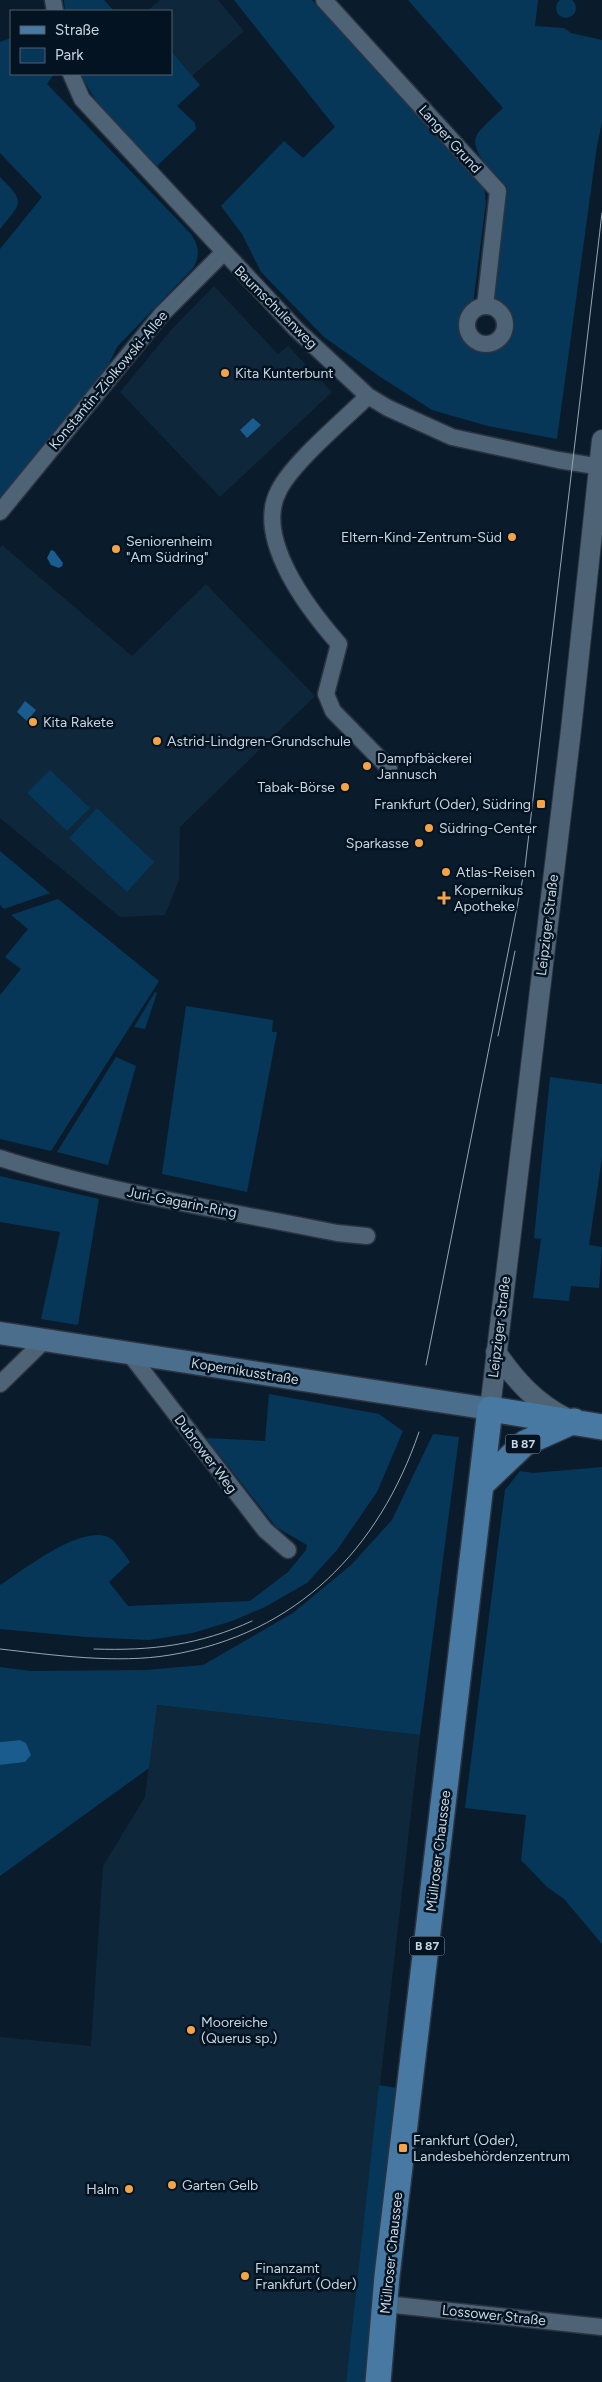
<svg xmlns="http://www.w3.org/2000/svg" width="602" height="2382" font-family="Figtree,sans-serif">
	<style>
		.built { fill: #0e273a }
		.green { fill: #063759 }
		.water { fill: #195c8d }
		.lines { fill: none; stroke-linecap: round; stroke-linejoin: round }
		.minor-casing { stroke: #2c3340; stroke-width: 19 }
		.tertiary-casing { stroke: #2c3340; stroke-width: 22 }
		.secondary-casing { stroke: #2c3340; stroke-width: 25 }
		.primary-casing { stroke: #2c3340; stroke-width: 28 }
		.minor { stroke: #4e6375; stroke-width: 16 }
		.tertiary { stroke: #4e6375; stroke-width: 20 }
		.secondary { stroke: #4a6e8c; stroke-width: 22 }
		.primary { stroke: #4779a2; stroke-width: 25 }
		.tram { stroke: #97a5b0; stroke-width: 1 }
		.poi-dot { fill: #f5a346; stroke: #031322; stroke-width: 2 }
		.labels { text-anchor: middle; stroke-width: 5; stroke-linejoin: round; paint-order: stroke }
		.shield { fill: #031322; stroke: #8d9aa6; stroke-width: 1 }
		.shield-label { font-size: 12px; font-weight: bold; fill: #c8d4de }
		.street-label { font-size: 14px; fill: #c8d4de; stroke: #031322 }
		.poi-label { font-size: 14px; fill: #c8d4de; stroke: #031322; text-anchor: start }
	</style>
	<rect width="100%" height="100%" fill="#0a1c2b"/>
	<!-- built -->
	<path class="built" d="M160,0H218L244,31L192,76L171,51V11H147Z
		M214,286L278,354L288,346L332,392L220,497L120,392L172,329Z
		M2,545L132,656L206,584L315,696L180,827L179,880L165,915L120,917L0,818V548Z
		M156,1705L420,1735L346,2382H0V2037L91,2046L103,1866L145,1797Z"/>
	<!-- green -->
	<path class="green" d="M556 8a10 10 0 1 1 20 0a10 10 0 1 1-20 0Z
		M64,0H104L114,11H65Z
		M234,0H312L484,188L486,202L473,304L466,318L464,332L475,345L485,349C490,347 496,345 500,342C518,330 506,308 493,298L507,187C496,174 466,151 478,133C485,124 495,116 503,108L408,0H538L535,26L564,28L571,33L602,40V122L597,146L557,439L488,426L432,410L382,378L324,337L261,272L242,234L221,206L284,141L303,158L335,127Z
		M11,38V74H54L47,84L191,234C199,247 200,253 194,267L117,347L107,368L0,500V249L42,197L0,153V42Z
		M171,51L200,85L177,106L195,123L196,129L157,166L99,106L80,74H171Z
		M0,177C26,203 22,202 0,229Z
		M50,770L90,808L67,831L27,793Z
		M97,808L154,862L127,892L69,838Z
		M0,851L50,893L4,909L0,905Z
		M58,899L159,981L51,1151L0,1139V995L21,969L5,957L28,929L11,915Z
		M155,992L157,993L145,1029L134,1027Z
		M186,1006L273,1020L272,1032H277L247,1192L162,1174Z
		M116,1057L136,1066L108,1165L57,1152Z
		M550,1077L602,1084V1158L589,1245L602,1247L599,1288L571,1286L569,1301L533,1298L541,1239L534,1238Z
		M0,1176L99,1199L78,1325L41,1319L60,1232L0,1222Z
		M269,1394L379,1414L403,1431L377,1492L337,1550L307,1583L265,1607L232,1621L193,1633L149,1640L86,1637L0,1629V1585C24,1570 87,1519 113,1540C119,1546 125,1555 130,1562L109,1582L128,1606L250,1601L288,1572L306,1550L307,1545L276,1527L206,1438L265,1441Z
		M433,1434L459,1437L420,1735L157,1705L149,1768L0,1876V1765L25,1762L26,1743L20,1740L0,1742V1667L31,1671L146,1670L203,1665L293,1613L351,1565L392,1520Z
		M602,1467V1944L564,1899L547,1887L521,1860L526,1815L465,1808L505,1490L520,1471L533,1473Z
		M379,2085L397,2088L365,2382H346Z"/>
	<!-- water -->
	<path class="water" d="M253,418L261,425L247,438L240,430Z
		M51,550L54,551L63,563L62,566L59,568L51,565L47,558Z
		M25,701L36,710L27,721L17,712Z
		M20,1740L26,1743L31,1755L25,1762L0,1765V1742Z"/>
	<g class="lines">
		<!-- minor casing -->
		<g class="minor-casing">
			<path id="minor" d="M53,0L55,11
				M324,0L498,191L485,306
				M71,74L82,99L296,329L368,396L388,408L452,437L558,460L602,467
				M467 325a19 19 0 1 1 38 0a19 19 0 1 1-38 0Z
				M368,396C344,420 294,461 279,490C253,538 309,610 339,644L326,694L333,711L389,768
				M0,512L161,315L223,253
				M0,1158C109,1193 224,1210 337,1233L367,1236
				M129,1353L265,1530L288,1550
				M0,1384L44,1341
				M385,2304L602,2327"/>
		</g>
		<!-- tertiary casing -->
		<g class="tertiary-casing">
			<path id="tertiary" d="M496,1352C515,1380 536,1403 566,1418
				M490,1409L571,730L602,440"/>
		</g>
		<!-- secondary casing -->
		<g class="secondary-casing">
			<path id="secondary" d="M0,1333L490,1409"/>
		</g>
		<!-- primary casing -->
		<g class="primary-casing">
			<path id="primary" d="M483,1483L525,1443L574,1421
				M378,2382L387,2276L490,1409L602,1427"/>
		</g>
		<!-- minor -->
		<use href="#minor" class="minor"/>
		<!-- tertiary -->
		<use href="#tertiary" class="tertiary"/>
		<!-- secondary -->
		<use href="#secondary" class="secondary"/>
		<!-- primary -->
		<use href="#primary" class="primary"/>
		<!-- tram -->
		<path class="tram" d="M498,1036L515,951
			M426,1365L525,867L602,213
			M0,1649C53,1655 117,1664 170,1655C297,1634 379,1549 419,1432
			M94,1649C151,1651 200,1645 252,1621"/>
	</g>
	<!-- markers -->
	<g class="poi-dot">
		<circle cx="225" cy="373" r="5"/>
		<circle cx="512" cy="537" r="5"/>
		<circle cx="116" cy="549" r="5"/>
		<circle cx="33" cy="722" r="5"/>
		<circle cx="157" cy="741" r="5"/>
		<circle cx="367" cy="766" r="5"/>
		<circle cx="345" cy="787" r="5"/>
		<rect x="536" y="799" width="10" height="10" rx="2.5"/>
		<circle cx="429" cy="828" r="5"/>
		<circle cx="419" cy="843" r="5"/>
		<circle cx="446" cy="872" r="5"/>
		<path d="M441.5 890.5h5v5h5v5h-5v5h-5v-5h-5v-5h5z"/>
		<circle cx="191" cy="2030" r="5"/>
		<rect x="398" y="2143" width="10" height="10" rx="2.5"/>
		<circle cx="172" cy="2185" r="5"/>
		<circle cx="129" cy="2189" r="5"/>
		<circle cx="245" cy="2276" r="5"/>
	</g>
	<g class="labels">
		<!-- shield labels -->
		<g class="shield">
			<rect x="505.5" y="1434.5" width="35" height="19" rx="4"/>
			<rect x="409.5" y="1936.5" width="35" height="19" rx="4"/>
		</g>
		<g class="shield-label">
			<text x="523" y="1448">B 87</text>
			<text x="427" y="1950">B 87</text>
		</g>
		<!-- street labels -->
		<g class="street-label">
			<text transform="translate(450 139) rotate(48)" y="5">Langer Grund</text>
			<text transform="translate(276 307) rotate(45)" y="5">Baumschulenweg</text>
			<text transform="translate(108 380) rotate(-50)" y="5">Konstantin-Ziolkowski-Allee</text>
			<text transform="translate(547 925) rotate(-83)" y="5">Leipziger Straße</text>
			<text transform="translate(182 1202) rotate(11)" y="5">Juri-Gagarin-Ring</text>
			<text transform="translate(499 1327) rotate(-83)" y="5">Leipziger Straße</text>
			<text transform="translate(245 1371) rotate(9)" y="5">Kopernikusstraße</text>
			<text transform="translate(206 1454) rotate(53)" y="5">Dubrower Weg</text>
			<text transform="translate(438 1851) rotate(-83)" y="5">Müllroser Chaussee</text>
			<text transform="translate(391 2253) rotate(-84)" y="5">Müllroser Chaussee</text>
			<text transform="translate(494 2315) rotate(6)" y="5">Lossower Straße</text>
		</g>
		<!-- poi labels -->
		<g class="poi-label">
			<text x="235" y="378">Kita Kunterbunt</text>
			<text x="502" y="542" text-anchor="end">Eltern-Kind-Zentrum-Süd</text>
			<text x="126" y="546">Seniorenheim<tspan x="126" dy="16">"Am Südring"</tspan></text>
			<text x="43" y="727">Kita Rakete</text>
			<text x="167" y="746">Astrid-Lindgren-Grundschule</text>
			<text x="377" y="763">Dampfbäckerei<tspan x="377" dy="16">Jannusch</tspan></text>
			<text x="335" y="792" text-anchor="end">Tabak-Börse</text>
			<text x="531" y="809" text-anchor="end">Frankfurt (Oder), Südring</text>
			<text x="439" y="833">Südring-Center</text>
			<text x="409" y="848" text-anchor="end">Sparkasse</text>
			<text x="456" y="877">Atlas-Reisen</text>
			<text x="454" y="895">Kopernikus<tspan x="454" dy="16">Apotheke</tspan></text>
			<text x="201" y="2027">Mooreiche<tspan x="201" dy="16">(Querus sp.)</tspan></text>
			<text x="413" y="2145">Frankfurt (Oder),<tspan x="413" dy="16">Landesbehördenzentrum</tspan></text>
			<text x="182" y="2190">Garten Gelb</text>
			<text x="119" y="2194" text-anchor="end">Halm</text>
			<text x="255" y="2273">Finanzamt<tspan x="255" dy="16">Frankfurt (Oder)</tspan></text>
		</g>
	</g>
	<!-- legend -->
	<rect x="10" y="10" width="162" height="65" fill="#031322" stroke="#52606d"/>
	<rect x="20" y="26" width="25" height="8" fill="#4779a2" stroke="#52606d"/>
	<text x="55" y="35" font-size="15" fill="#c8d4de">Straße</text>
	<rect x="20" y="48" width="25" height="15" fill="#063759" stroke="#52606d"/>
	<text x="55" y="60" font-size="15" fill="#c8d4de">Park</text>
</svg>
